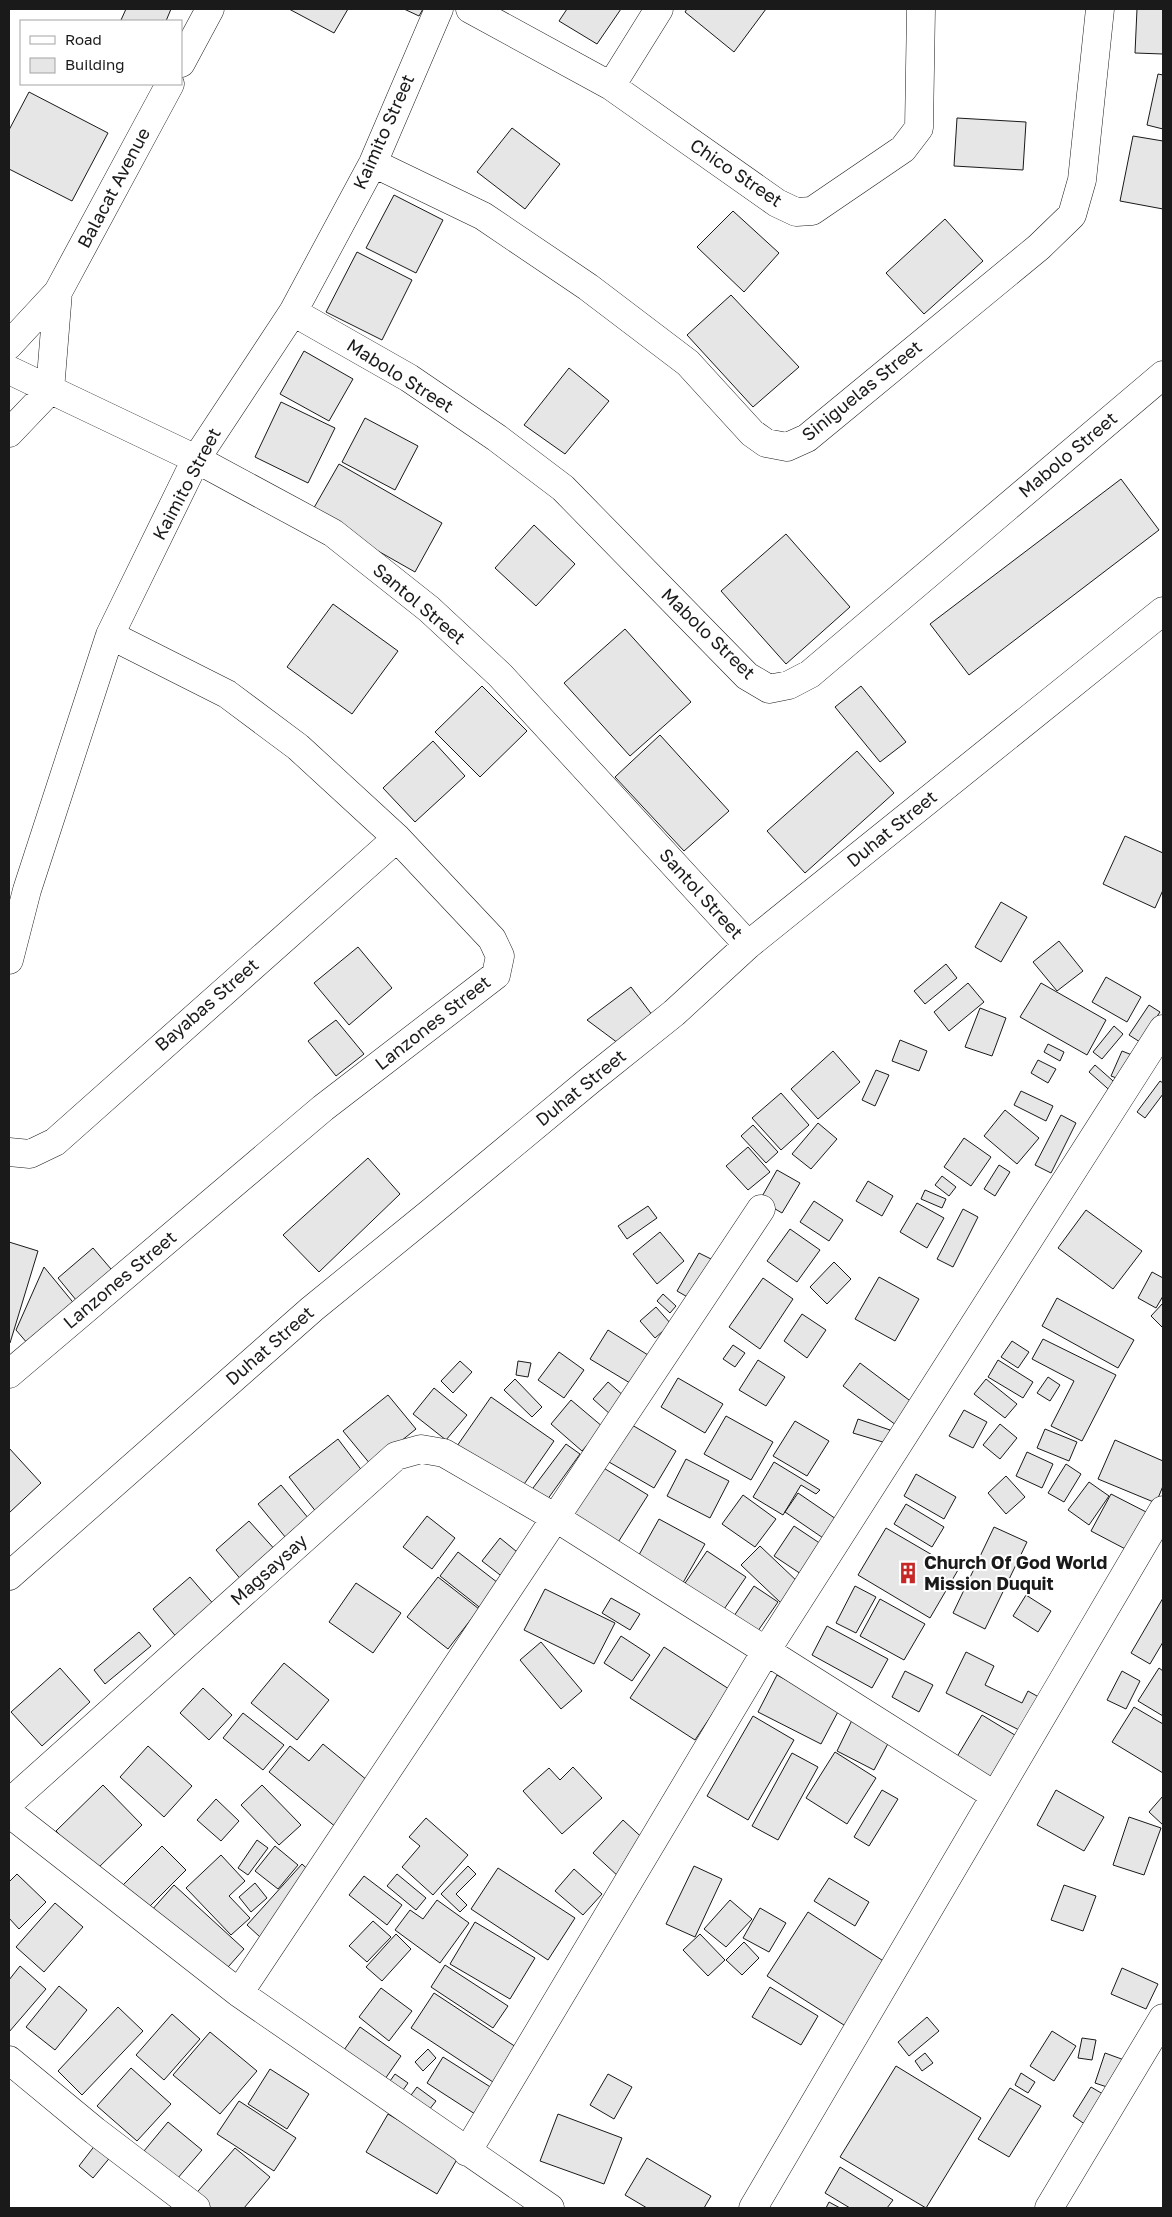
<svg xmlns="http://www.w3.org/2000/svg" width="1172" height="2217" font-family="'Golos Text',sans-serif">
	<style>
		.building { fill: #e6e6e6; stroke: #1a1a1a }
		.lines { fill: none; stroke-linecap: round; stroke-linejoin: round }
		.minor-casing { stroke: #1a1a1a; stroke-width: 29 }
		.minor { stroke: #fff; stroke-width: 28 }
		.labels { text-anchor: middle; stroke-width: 4; stroke-linejoin: round; paint-order: stroke }
		.street-label { font-size: 18px; fill: #1a1a1a; stroke: #fff }
		.poi-label { font-size: 18px; font-weight: bold; fill: #1a1a1a; stroke: #fff; text-anchor: start }
	</style>
	<rect width="100%" height="100%" fill="#fff"/>
	<!-- building -->
	<path class="building" d="M126,9H171L166,21H123L121,20Z
		M289,9H348L334,33Z
		M404,9H423L419,16Z
		M567,9H621L597,44L559,21Z
		M687,9H766L734,52L685,12Z
		M1137,9H1163V54L1135,53Z
		M1158,74L1163,75V129L1147,125Z
		M29,92L108,133L72,201L9,169V130Z
		M957,118L1026,122L1023,170L954,166Z
		M512,128L560,164L525,209L477,172Z
		M1133,136L1163,141V209L1120,201Z
		M394,195L443,220L416,273L366,248Z
		M733,211L779,253L744,292L697,247Z
		M945,219L983,261L924,314L886,273Z
		M357,252L412,280L382,340L326,312Z
		M731,295L799,367L753,407L687,335Z
		M304,351L353,379L329,421L280,394Z
		M569,368L609,401L565,454L524,425Z
		M281,402L335,428L308,483L255,457Z
		M365,418L418,446L395,490L342,462Z
		M339,464L442,523L415,572L311,513Z
		M1121,479L1159,530L969,675L930,624Z
		M534,525L575,564L536,606L495,568Z
		M786,534L850,607L786,664L721,591Z
		M333,604L398,651L352,714L287,667Z
		M625,629L691,702L630,756L564,683Z
		M482,686L527,731L480,777L435,732Z
		M861,686L906,742L880,762L835,707Z
		M660,735L729,811L684,851L615,777Z
		M433,741L465,776L415,822L383,788Z
		M857,751L894,793L805,873L767,831Z
		M1125,836L1163,853V890L1155,908L1103,884Z
		M1001,902L1027,917L1001,962L975,947Z
		M1059,941L1083,971L1057,991L1033,962Z
		M358,947L392,988L349,1025L314,983Z
		M946,964L957,978L925,1004L914,991Z
		M1106,977L1141,997L1127,1022L1092,1002Z
		M968,983L984,1002L949,1031L934,1012Z
		M1041,983L1106,1020L1087,1055L1020,1017Z
		M631,987L656,1020L622,1046L587,1020Z
		M1149,1005L1160,1012L1140,1042L1129,1035Z
		M980,1008L1006,1018L992,1056L965,1047Z
		M336,1020L364,1054L336,1076L308,1041Z
		M1114,1026L1123,1034L1102,1059L1093,1052Z
		M900,1040L927,1051L919,1071L892,1061Z
		M1048,1044L1064,1052L1060,1061L1044,1052Z
		M833,1051L860,1082L818,1119L791,1089Z
		M1122,1051L1137,1057L1127,1082L1111,1076Z
		M1038,1060L1056,1069L1048,1083L1031,1073Z
		M1095,1065L1121,1088L1115,1095L1089,1072Z
		M876,1070L889,1075L875,1106L862,1100Z
		M1160,1081L1163,1083V1094L1145,1118L1137,1112Z
		M1021,1091L1053,1106L1046,1121L1014,1105Z
		M781,1093L809,1125L781,1150L752,1118Z
		M1005,1110L1039,1138L1017,1164L984,1136Z
		M1061,1115L1076,1123L1051,1173L1035,1165Z
		M818,1123L837,1139L811,1169L792,1154Z
		M753,1125L778,1152L766,1163L741,1136Z
		M964,1138L991,1157L971,1186L944,1167Z
		M748,1147L770,1172L748,1190L726,1166Z
		M368,1158L400,1194L319,1272L283,1235Z
		M999,1165L1010,1172L995,1196L984,1189Z
		M777,1170L800,1183L782,1213L760,1200Z
		M942,1176L956,1187L949,1196L935,1185Z
		M868,1181L893,1196L882,1216L856,1201Z
		M925,1190L946,1199L942,1208L921,1199Z
		M814,1201L843,1220L829,1241L800,1222Z
		M917,1203L944,1218L927,1248L900,1232Z
		M648,1206L657,1218L627,1239L618,1226Z
		M963,1209L978,1217L953,1267L937,1259Z
		M1086,1210L1142,1251L1113,1289L1058,1248Z
		M790,1229L820,1250L797,1282L767,1261Z
		M660,1232L684,1261L657,1284L633,1254Z
		M9,1242L38,1251L10,1343L9,1342Z
		M93,1248L117,1276L81,1306L58,1278Z
		M699,1253L713,1260L691,1299L677,1291Z
		M834,1262L851,1279L827,1304L810,1287Z
		M44,1267L81,1312L34,1351L16,1330Z
		M1152,1272L1163,1278V1296L1156,1308L1138,1298Z
		M879,1277L919,1299L895,1341L855,1319Z
		M763,1278L793,1299L760,1349L729,1327Z
		M663,1294L676,1306L670,1313L657,1301Z
		M1057,1298L1134,1340L1118,1368L1042,1326Z
		M1163,1303V1328L1151,1316Z
		M656,1307L671,1324L655,1338L640,1321Z
		M802,1314L826,1330L807,1358L784,1341Z
		M608,1330L648,1355L630,1383L590,1359Z
		M1043,1339L1116,1375L1082,1441L1051,1426L1074,1381L1032,1359Z
		M1012,1341L1029,1352L1018,1368L1001,1357Z
		M733,1345L745,1353L735,1367L723,1359Z
		M559,1352L584,1370L564,1398L538,1380Z
		M758,1360L785,1377L766,1406L739,1390Z
		M998,1360L1033,1382L1023,1398L988,1377Z
		M460,1361L472,1372L453,1393L441,1381Z
		M518,1361L531,1363L528,1377L516,1375Z
		M860,1363L913,1403L896,1425L843,1386Z
		M1048,1377L1060,1385L1050,1401L1037,1393Z
		M678,1378L723,1404L705,1433L661,1407Z
		M515,1379L542,1407L532,1417L504,1390Z
		M986,1379L1017,1404L1005,1418L974,1394Z
		M608,1382L625,1397L610,1414L593,1399Z
		M434,1388L467,1415L446,1440L413,1414Z
		M388,1395L416,1429L371,1465L343,1431Z
		M491,1397L554,1441L520,1490L457,1446Z
		M571,1400L603,1427L582,1451L551,1424Z
		M964,1410L987,1422L973,1448L949,1436Z
		M726,1416L773,1442L751,1480L704,1454Z
		M858,1419L890,1430L886,1443L853,1433Z
		M795,1421L829,1441L807,1476L773,1456Z
		M1000,1424L1017,1438L1000,1459L983,1445Z
		M632,1425L676,1451L654,1488L609,1462Z
		M1045,1429L1077,1442L1069,1461L1037,1448Z
		M338,1439L366,1476L317,1513L289,1477Z
		M1115,1440L1163,1461V1486L1156,1503L1098,1479Z
		M566,1444L580,1454L542,1507L527,1496Z
		M9,1448L41,1483L9,1513Z
		M1027,1452L1053,1464L1042,1488L1016,1476Z
		M686,1459L729,1481L710,1518L667,1496Z
		M774,1462L820,1490L816,1494L801,1485L783,1515L753,1497Z
		M1066,1464L1081,1474L1064,1502L1048,1493Z
		M602,1467L648,1495L617,1544L572,1517Z
		M916,1474L956,1497L944,1519L904,1496Z
		M1006,1476L1025,1497L1006,1514L988,1493Z
		M1089,1482L1109,1496L1089,1525L1068,1510Z
		M281,1485L309,1519L286,1538L258,1504Z
		M798,1493L839,1521L826,1540L785,1512Z
		M1111,1494L1152,1515L1133,1553L1091,1531Z
		M743,1495L776,1519L755,1547L722,1524Z
		M906,1504L944,1527L932,1547L894,1524Z
		M427,1516L455,1538L432,1569L403,1547Z
		M659,1519L705,1544L680,1588L635,1562Z
		M249,1521L278,1553L243,1582L216,1550Z
		M794,1526L824,1546L804,1576L774,1556Z
		M994,1527L1027,1542L985,1629L953,1613Z
		M886,1528L958,1570L930,1618L858,1575Z
		M500,1538L522,1556L504,1578L482,1561Z
		M760,1546L799,1583L781,1603L741,1565Z
		M707,1551L746,1577L718,1618L679,1592Z
		M458,1552L502,1586L483,1610L440,1576Z
		M190,1577L216,1607L178,1639L153,1609Z
		M438,1577L479,1609L448,1649L407,1617Z
		M356,1583L401,1613L373,1653L329,1622Z
		M754,1586L778,1602L753,1638L730,1622Z
		M855,1586L876,1597L856,1633L836,1623Z
		M545,1589L615,1623L594,1664L524,1630Z
		M1026,1595L1051,1611L1038,1632L1013,1616Z
		M611,1598L640,1614L630,1630L602,1613Z
		M1163,1598V1642L1150,1664L1131,1653Z
		M880,1599L925,1624L904,1660L860,1636Z
		M827,1626L888,1659L872,1688L812,1655Z
		M139,1632L151,1646L105,1684L94,1670Z
		M621,1636L650,1655L632,1681L604,1663Z
		M541,1642L582,1691L561,1709L520,1660Z
		M664,1647L729,1689L695,1740L630,1698Z
		M966,1652L994,1666L985,1685L1022,1703L1028,1691L1044,1700L1027,1734L946,1693Z
		M284,1663L329,1700L297,1740L251,1703Z
		M60,1668L90,1702L42,1746L11,1712Z
		M1159,1668L1163,1671V1716L1138,1701Z
		M905,1671L933,1685L919,1712L892,1697Z
		M1122,1671L1140,1681L1126,1709L1107,1700Z
		M777,1675L840,1708L821,1744L758,1712Z
		M203,1688L232,1715L209,1740L180,1713Z
		M1134,1707L1163,1724V1773L1112,1742Z
		M243,1713L284,1745L263,1770L223,1738Z
		M982,1715L1023,1740L995,1785L955,1760Z
		M753,1716L794,1740L748,1820L707,1796Z
		M854,1716L892,1736L874,1770L837,1751Z
		M323,1744L373,1785L337,1828L269,1772L290,1746L309,1761Z
		M148,1746L192,1786L164,1817L120,1777Z
		M835,1752L876,1778L847,1824L806,1798Z
		M792,1753L818,1767L778,1840L752,1826Z
		M573,1767L602,1798L562,1834L523,1791L549,1768L560,1780Z
		M103,1785L142,1825L95,1871L56,1831Z
		M262,1785L301,1825L279,1845L241,1805Z
		M882,1790L898,1799L869,1846L854,1837Z
		M1056,1790L1104,1817L1084,1851L1037,1825Z
		M1163,1796V1825L1149,1812Z
		M216,1799L239,1821L221,1841L197,1820Z
		M1129,1817L1161,1828L1144,1875L1113,1865Z
		M426,1818L468,1855L433,1895L402,1867L420,1846L409,1837Z
		M623,1820L649,1844L619,1877L593,1853Z
		M257,1840L268,1848L248,1875L238,1868Z
		M162,1846L186,1870L147,1909L123,1885Z
		M275,1846L298,1865L278,1889L255,1871Z
		M221,1855L245,1881L229,1896L250,1918L231,1935L186,1888Z
		M302,1864L316,1877L260,1937L247,1925Z
		M468,1866L476,1874L456,1894L467,1905L460,1912L441,1894Z
		M694,1866L722,1879L695,1937L666,1924Z
		M498,1868L575,1918L548,1960L471,1909Z
		M574,1869L602,1894L583,1915L555,1891Z
		M17,1874L46,1902L19,1929L9,1918V1882Z
		M397,1874L426,1898L416,1910L387,1886Z
		M364,1876L402,1905L387,1925L349,1895Z
		M829,1878L869,1902L855,1926L814,1901Z
		M255,1883L267,1898L251,1912L239,1897Z
		M174,1885L244,1949L221,1975L151,1911Z
		M1064,1885L1096,1896L1083,1931L1051,1920Z
		M437,1900L469,1923L440,1963L395,1930L410,1910L423,1919Z
		M730,1900L752,1919L726,1947L704,1929Z
		M55,1903L83,1927L44,1972L16,1947Z
		M760,1908L786,1923L769,1952L743,1938Z
		M808,1912L888,1964L847,2027L767,1976Z
		M373,1921L391,1937L367,1962L349,1946Z
		M475,1922L535,1958L510,1999L450,1964Z
		M396,1934L411,1949L382,1981L366,1967Z
		M700,1934L725,1960L708,1976L683,1950Z
		M744,1942L759,1958L742,1975L726,1960Z
		M445,1965L508,2006L493,2028L431,1987Z
		M20,1966L46,1989L9,2032V1980Z
		M1122,1968L1158,1984L1146,2009L1111,1994Z
		M59,1986L87,2010L55,2050L26,2027Z
		M770,1987L818,2016L801,2045L752,2017Z
		M381,1988L412,2011L389,2041L359,2017Z
		M434,1993L516,2047L493,2082L411,2028Z
		M118,2007L143,2031L82,2095L58,2071Z
		M172,2014L200,2039L164,2080L136,2055Z
		M927,2017L939,2031L909,2056L898,2042Z
		M360,2027L401,2056L385,2079L344,2050Z
		M1052,2031L1076,2046L1054,2081L1030,2066Z
		M210,2032L257,2071L220,2114L173,2075Z
		M1082,2038L1096,2040L1092,2060L1078,2058Z
		M428,2049L436,2058L423,2071L415,2062Z
		M925,2053L933,2063L922,2071L915,2061Z
		M1105,2053L1127,2061L1116,2090L1095,2083Z
		M443,2057L492,2088L475,2114L427,2083Z
		M896,2066L981,2118L926,2208L840,2157Z
		M131,2068L171,2104L137,2141L97,2106Z
		M270,2069L309,2094L287,2129L248,2104Z
		M1021,2073L1035,2082L1028,2093L1015,2085Z
		M395,2074L408,2083L398,2097L385,2088Z
		M608,2074L632,2087L614,2119L590,2105Z
		M417,2087L436,2101L425,2115L406,2102Z
		M1091,2087L1108,2097L1089,2127L1073,2116Z
		M1010,2088L1041,2106L1009,2157L978,2139Z
		M239,2101L296,2138L274,2171L217,2134Z
		M388,2114L459,2156L437,2194L366,2152Z
		M558,2114L622,2138L604,2184L540,2161Z
		M168,2122L202,2150L177,2179L144,2151Z
		M96,2144L112,2155L93,2178L79,2166Z
		M235,2148L270,2177L244,2208H206L193,2197Z
		M647,2158L711,2196L704,2208H647L625,2195Z
		M840,2167L893,2200L887,2208H850L825,2193Z
		M829,2202L840,2208H826Z"/>
	<g class="lines">
		<!-- minor casing -->
		<g class="minor-casing">
			<path id="minor" d="M470,9L611,86L777,203L796,212L812,211L903,149L919,128L921,9
				M181,63L210,9
				M611,86L659,9
				M373,163L483,216L588,287L688,363L752,433L766,443L787,447L807,438L1039,247L1072,215L1082,180L1100,9
				M293,312L409,378L497,438L563,488L747,676L769,689L789,685L810,674L1163,375
				M9,345L58,292L170,84
				M9,370L196,459L333,533L429,609L500,675L748,945
				M9,433L50,390L58,292
				M9,960L27,890L110,635L196,459L293,312L373,163L439,9
				M9,1152L30,1154L55,1142L397,838
				M9,1374L323,1108L496,975L500,956L492,939L397,838L298,747L227,694L110,635
				M9,1576L312,1309L430,1213L589,1081L674,1013L748,945L1163,611
				M9,1803L396,1456L421,1449L444,1453L556,1518L994,1795
				M9,1813L239,1993L550,2208
				M239,1993L761,1209
				M9,2060L95,2131L196,2208
				M467,2152L766,1651L1163,1029
				M753,2208L1163,1510
				M1049,2208L1163,2018"/>
		</g>
		<!-- minor -->
		<use href="#minor" class="minor"/>
	</g>
	<!-- icons -->
	<defs>
		<g id="building-bare" transform="scale(1.725)"><path d="M-4-6H4V6H1V3H-1V6H-4ZM-2.5-4.3h1.7v1.8h-1.7ZM.8-4.3h1.7v1.8H.8ZM-2.5-1h1.7V.8h-1.7ZM.8-1h1.7V.8H.8Z" fill="#c62828" stroke="#fff" stroke-width="2.5" paint-order="stroke"/></g>
	</defs>
	<g fill-rule="evenodd">
		<use href="#building-bare" x="908" y="1573"/>
	</g>
	<g class="labels">
		<!-- street labels -->
		<g class="street-label">
			<text transform="translate(384 132) rotate(-66)" y="6">Kaimito Street</text>
			<text transform="translate(736 173) rotate(34)" y="6">Chico Street</text>
			<text transform="translate(114 188) rotate(-62)" y="6">Balacat Avenue</text>
			<text transform="translate(400 376) rotate(32)" y="6">Mabolo Street</text>
			<text transform="translate(862 391) rotate(-39)" y="6">Siniguelas Street</text>
			<text transform="translate(1068 455) rotate(-40)" y="6">Mabolo Street</text>
			<text transform="translate(187 484) rotate(-62)" y="6">Kaimito Street</text>
			<text transform="translate(419 604) rotate(40)" y="6">Santol Street</text>
			<text transform="translate(708 634) rotate(44)" y="6">Mabolo Street</text>
			<text transform="translate(892 829) rotate(-39)" y="6">Duhat Street</text>
			<text transform="translate(701 894) rotate(48)" y="6">Santol Street</text>
			<text transform="translate(207 1005) rotate(-41)" y="6">Bayabas Street</text>
			<text transform="translate(433 1023) rotate(-38)" y="6">Lanzones Street</text>
			<text transform="translate(581 1088) rotate(-39)" y="6">Duhat Street</text>
			<text transform="translate(120 1280) rotate(-40)" y="6">Lanzones Street</text>
			<text transform="translate(270 1346) rotate(-41)" y="6">Duhat Street</text>
			<text transform="translate(269 1570) rotate(-42)" y="6">Magsaysay</text>
		</g>
		<!-- poi labels -->
		<g class="poi-label">
			<text x="924" y="1569">Church Of God World<tspan x="924" dy="21">Mission Duquit</tspan></text>
		</g>
	</g>
	<!-- border -->
	<rect width="1172" height="2217" fill="none" stroke="#1a1a1a" stroke-width="20"/>
	<!-- legend -->
	<rect x="20" y="20" width="162" height="65" fill="#ffffff" stroke="#a3a3a3"/>
	<rect x="30" y="36" width="25" height="8" fill="#ffffff" stroke="#a3a3a3"/>
	<text x="65" y="45" font-size="15" fill="#1a1a1a">Road</text>
	<rect x="30" y="58" width="25" height="15" fill="#e6e6e6" stroke="#a3a3a3"/>
	<text x="65" y="70" font-size="15" fill="#1a1a1a">Building</text>
</svg>
